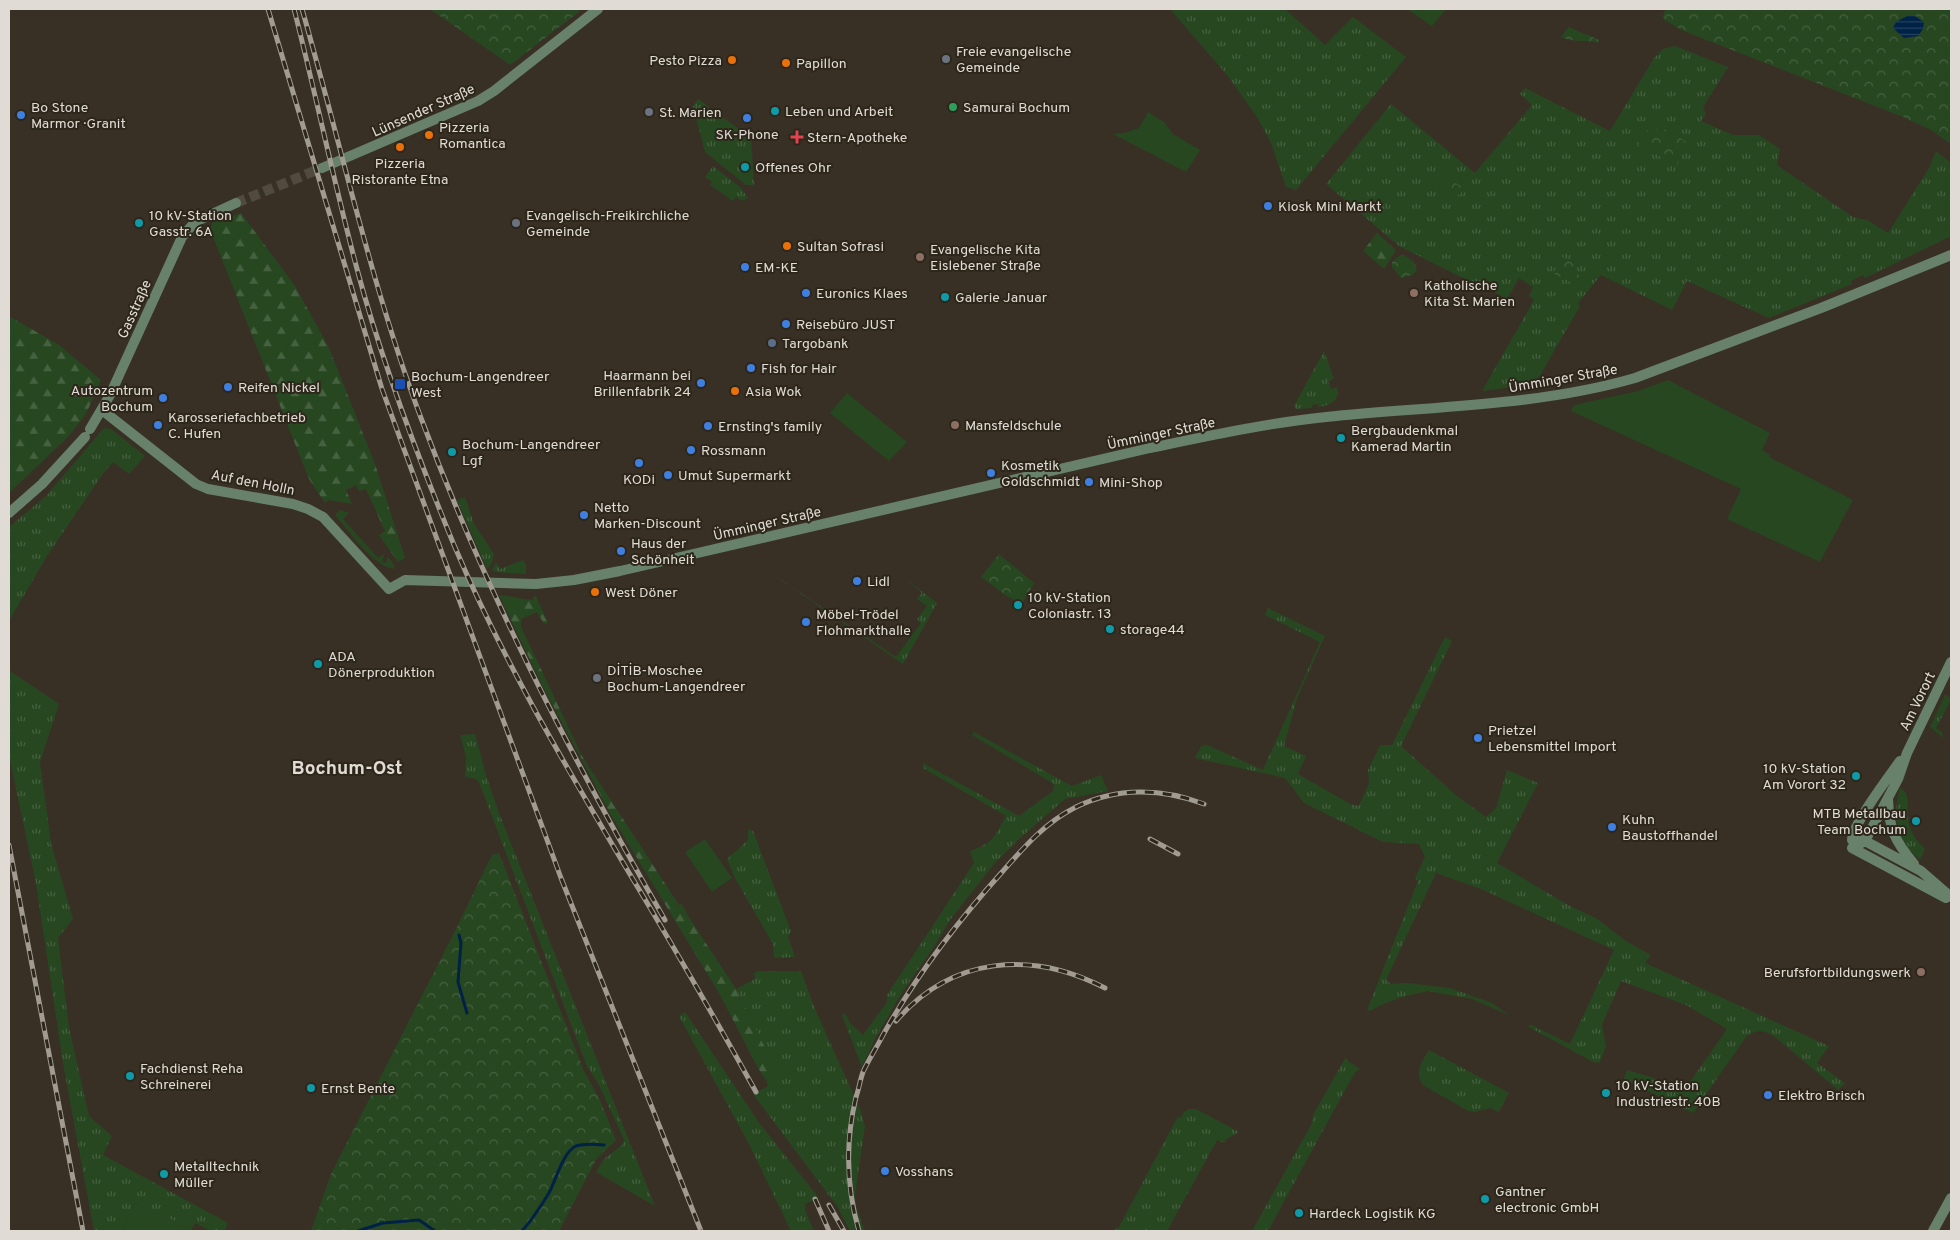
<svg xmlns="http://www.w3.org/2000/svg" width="1960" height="1240" font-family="Overpass,sans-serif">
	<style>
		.grass { fill: url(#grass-tufts) }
		.forest { fill: url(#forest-firs) }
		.park { fill: url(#park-crowns) }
		.garden { fill: #274721 }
		.water { fill: url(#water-rules) }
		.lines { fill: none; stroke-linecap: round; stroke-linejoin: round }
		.stream { stroke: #002246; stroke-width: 3 }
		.tertiary-tunnel { stroke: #514a3e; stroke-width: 10; stroke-dasharray: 10 5; stroke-linecap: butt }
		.tertiary { stroke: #68816b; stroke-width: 10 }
		.rail-casing { stroke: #a19b92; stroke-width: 5 }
		.rail { stroke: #2d261a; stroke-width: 3; stroke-dasharray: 9; stroke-linecap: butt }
		.worship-dot { fill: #6b7280; stroke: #2d261a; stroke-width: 2 }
		.food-dot { fill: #e8710a; stroke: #2d261a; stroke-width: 2 }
		.leisure-dot { fill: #2e9e5b; stroke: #2d261a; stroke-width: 2 }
		.culture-dot { fill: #0f9aa8; stroke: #2d261a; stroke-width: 2 }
		.shop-dot { fill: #3f7fe0; stroke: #2d261a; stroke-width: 2 }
		.health-dot { fill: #e0444e; stroke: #2d261a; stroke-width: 2 }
		.education-dot { fill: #8d6e63; stroke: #2d261a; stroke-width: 2 }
		.service-dot { fill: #5c6f8a; stroke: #2d261a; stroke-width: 2 }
		.transit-dot { fill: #1a4fb4; stroke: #2d261a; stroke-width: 2 }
		.labels { text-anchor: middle; stroke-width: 4; stroke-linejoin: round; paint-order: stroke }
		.poi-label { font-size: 14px; fill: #e0dbd4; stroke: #2d261a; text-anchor: start }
		.street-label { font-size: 14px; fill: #e0dbd4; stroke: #2d261a }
		.district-label { font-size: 19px; font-weight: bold; fill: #e0dbd4; stroke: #2d261a }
	</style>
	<defs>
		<pattern id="grass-tufts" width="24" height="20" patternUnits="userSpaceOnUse" patternTransform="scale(1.25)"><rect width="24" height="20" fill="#274721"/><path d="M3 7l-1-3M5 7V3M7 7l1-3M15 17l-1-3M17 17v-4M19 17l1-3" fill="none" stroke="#466140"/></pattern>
		<pattern id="forest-firs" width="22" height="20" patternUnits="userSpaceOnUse" patternTransform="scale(1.25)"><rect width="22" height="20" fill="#274721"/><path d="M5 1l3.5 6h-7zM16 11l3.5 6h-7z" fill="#466140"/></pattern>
		<pattern id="park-crowns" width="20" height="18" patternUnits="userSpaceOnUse" patternTransform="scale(1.25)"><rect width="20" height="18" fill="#274721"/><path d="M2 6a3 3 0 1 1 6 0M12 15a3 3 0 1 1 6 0" fill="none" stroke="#466140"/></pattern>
		<pattern id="water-rules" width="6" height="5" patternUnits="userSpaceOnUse" patternTransform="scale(1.25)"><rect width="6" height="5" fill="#002246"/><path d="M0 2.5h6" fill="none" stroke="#254260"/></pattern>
	</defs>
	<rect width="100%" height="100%" fill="#383024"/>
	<!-- grass -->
	<path class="grass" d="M1170,9H1285L1325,45L1353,17L1406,57L1296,190L1286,187L1271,143L1257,117L1227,75Z
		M1675,46L1728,67L1703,107L1706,114L1701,121L1733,135H1759L1780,149L1777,165L1853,217L1867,220L1888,233L1929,168L1936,151L1951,163V236L1865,278L1863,275L1851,281L1852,284L1769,318L1687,281L1672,310L1601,275L1578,303L1580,306L1535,384L1482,391L1534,300L1529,296L1533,287L1519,278L1507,299L1475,281L1471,282L1399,246L1326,184L1391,104L1475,173L1532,105L1520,94L1525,88L1610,131L1654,58L1663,49Z
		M698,99L751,138L754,185H746L705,152L693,106Z
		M713,166L740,187L748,198L742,201L736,197L733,201L710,185L712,182L705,177Z
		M1324,351L1334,379L1328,381L1331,389L1337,387C1340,401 1331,405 1319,407L1318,404L1312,405V408L1296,409L1294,406Z
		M104,428L111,429L145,456L129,474L113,462L102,475L47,556L9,621V527L46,496Z
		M465,497L474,524L494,554L492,563L487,569L457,500Z
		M340,510L349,513L343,519L378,558L384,554L382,562L386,563L388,557L394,565V569C373,566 349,531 335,515Z
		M523,560L526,565V574L496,572L492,570L496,562L500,569Z
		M762,567L896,657L921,623L917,619L927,606L917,599L922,593L906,579L937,603L903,664Z
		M1268,608L1325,636L1297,698L1284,746L1306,756L1298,774L1350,804L1359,806L1369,783L1368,770L1380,745H1392L1445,637L1452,641L1401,746L1457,796L1486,817L1496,808L1507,770L1538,783L1497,863L1570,906L1596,918L1626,941L1651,955L1645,963L1829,1046L1817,1063L1845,1083L1838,1090L1775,1037C1764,1030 1757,1029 1746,1037L1693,1113L1624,1079L1627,1070L1651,1077L1683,1092L1727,1029L1686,1005L1621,981L1602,1025L1606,1046L1600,1062L1595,1063L1527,1026L1532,1025L1570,1044L1614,950L1481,889L1436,873L1386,980L1391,984L1407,983L1450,988L1492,1003L1509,1015L1472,999L1428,991L1402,997L1381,1005L1370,1011L1367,1010L1418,881L1415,878L1425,857L1419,844L1383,842L1304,803L1285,778L1195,758L1201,746L1207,745L1263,770L1320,642L1265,615Z
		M9,668L10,671L59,704L40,762L51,843L73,919L58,938L69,1028L89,1116L112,1136L103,1155L228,1223L224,1231H211L195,1223L192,1229L135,1203L122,1231H94L64,1069L36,884L9,755Z
		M1945,695L1951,698V700L1936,728L1942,732L1943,738L1930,727Z
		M974,732L1072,786L1101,775L1108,791L1065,799L1018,840L994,864L950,920L934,947L903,991L876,1037L862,1067L842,1015L845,1013L850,1023L863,1035L887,1002V995L974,863L970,851C994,843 994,837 1006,816L923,768V763L1019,816L1053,791L1054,784L972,735Z
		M475,734L486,775L499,813L655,1206L596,1172L604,1159L622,1145L624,1140L600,1087L586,1064L479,782L476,779L465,777L466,757L460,735Z
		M1900,788C1913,793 1905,813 1909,825C1912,835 1918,842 1925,849L1920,860C1896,839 1892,818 1900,788Z
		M748,829L753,831L791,931L788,937L795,957L774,958L773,944L736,880L727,859L748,840Z
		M759,971H801L815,1009L860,1109L865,1126L854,1202L865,1231H850L837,1206L753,1094L768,1086L766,1080L778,1074L736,989L755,979L754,973Z
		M685,1012L760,1124L819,1198L805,1204V1210L814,1231H791L750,1146L679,1016Z
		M1429,1050L1509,1093L1499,1112L1490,1108L1475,1112L1468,1111L1423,1085C1414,1072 1422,1061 1429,1050Z
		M1346,1057L1348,1061L1360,1069L1355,1072L1268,1231H1252L1312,1123L1313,1115Z
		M1189,1109H1196L1239,1132L1227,1139L1224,1143L1217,1140L1167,1231H1112L1119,1227L1178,1116L1181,1118L1184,1112Z"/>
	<!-- forest -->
	<path class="forest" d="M241,213L295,286L329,348L375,464L405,558L398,562L379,535L385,531L366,489L359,491L356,485L346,490L352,504L329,500L325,503L309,479L210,229L213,222Z
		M1377,233L1396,250L1384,269L1363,251Z
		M9,316L59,345L101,380L86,414L68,437L9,493Z
		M499,595C510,596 522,599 533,600V597L536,596L548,623L544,624L537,612L521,619V627L582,756L679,905L682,904L688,916L736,989L778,1074L766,1080L758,1068L719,993L612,817L541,683Z"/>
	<!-- park -->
	<path class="park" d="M430,9H577L580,11L510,65Z
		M1666,9H1951V144L1931,130L1903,117L1681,30L1662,18Z
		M1569,27L1599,40L1598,43C1586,39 1573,43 1561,37Z
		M1652,129L1668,130L1688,143L1677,165L1638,145L1646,131Z
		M1442,175L1464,188L1460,195L1449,196L1435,187Z
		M1400,255H1404L1414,262L1417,270L1412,275L1401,278L1392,267V262Z
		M1562,257L1578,265L1574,272L1581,276L1576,285L1553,273Z
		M999,554L1034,583L1022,604L1005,595L981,577Z
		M499,853L584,1071L600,1100L616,1140L597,1158L559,1231H311L331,1174L453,935L492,855Z"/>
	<!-- garden -->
	<path class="garden" d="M1407,9H1446L1432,26Z
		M1148,112L1164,122L1173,134L1200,150L1186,172L1113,134L1125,133L1139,128Z
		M1668,380L1770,433L1762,450L1770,455L1769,457L1853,500L1820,562L1727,519L1741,489L1571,411L1574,405L1638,391Z
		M847,393L907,442L889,461L830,413Z
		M705,839L732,878L712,892L685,852Z
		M135,1203L192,1229L191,1231H122Z"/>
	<!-- water -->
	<path class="water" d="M1909,15L1915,16L1924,22L1923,29L1918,36L1904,38L1893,28L1896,22Z"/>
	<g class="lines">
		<!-- stream -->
		<path class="stream" d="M459,935L461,943L458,982L467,1013
			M358,1231L383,1223L419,1220L435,1231
			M522,1231C532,1220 541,1206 549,1193C556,1180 563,1152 576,1146C585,1143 595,1144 604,1145"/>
		<!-- tertiary-tunnel -->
		<path class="tertiary-tunnel" d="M236,203L322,168"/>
		<!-- tertiary -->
		<path class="tertiary" d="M322,168L478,101L494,91L598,9
			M102,410L196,484L208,489L293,504L308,509L323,517L389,589L405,580L536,584L574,580L620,571L1150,448C1208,436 1267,423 1326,417C1429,406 1534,407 1635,378L1821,308L1951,255
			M90,429L110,395L182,237L195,222L236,203
			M9,513L42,484L85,437
			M1888,799C1889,830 1895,841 1914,864
			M1852,834L1921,871L1951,897
			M1852,840C1852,825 1890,775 1900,761
			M1852,848L1865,841L1898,779L1907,753L1951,662
			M1852,848L1946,898
			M1933,1231L1951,1198"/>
		<!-- rail casing -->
		<g class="rail-casing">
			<path id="rail" d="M268,9L382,389L561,878L701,1231
				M294,9C316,95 334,183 357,269C382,363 417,455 454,545C502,659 565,765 628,871C672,944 715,1018 756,1092
				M302,9C341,145 371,285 421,418C486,593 572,758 665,920
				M1150,839L1178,854
				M9,845L83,1231
				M896,1021C952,956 1032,950 1105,988
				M815,1199L829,1231
				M829,1205L844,1231
				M859,1231C846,1186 845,1143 856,1097C859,1089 860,1080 863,1072C869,1059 877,1047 883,1035C916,976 957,922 1003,871C1025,846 1046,822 1076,807C1117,787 1162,788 1204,804"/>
		</g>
		<!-- rail -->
		<use href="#rail" class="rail"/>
	</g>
	<!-- markers -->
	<g class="worship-dot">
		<circle cx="946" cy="59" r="5"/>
		<circle cx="649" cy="112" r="5"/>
		<circle cx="516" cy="223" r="5"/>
		<circle cx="597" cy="678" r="5"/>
	</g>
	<g class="food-dot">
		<circle cx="732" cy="60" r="5"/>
		<circle cx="786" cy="63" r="5"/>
		<circle cx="429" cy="135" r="5"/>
		<circle cx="400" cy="147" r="5"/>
		<circle cx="787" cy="246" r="5"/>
		<circle cx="735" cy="391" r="5"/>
		<circle cx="595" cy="592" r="5"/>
	</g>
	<circle class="leisure-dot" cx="953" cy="107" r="5"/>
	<g class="culture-dot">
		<circle cx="775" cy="111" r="5"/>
		<circle cx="745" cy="167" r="5"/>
		<circle cx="139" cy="223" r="5"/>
		<circle cx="945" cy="297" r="5"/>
		<circle cx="1341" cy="438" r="5"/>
		<circle cx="452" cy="452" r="5"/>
		<circle cx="1018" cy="605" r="5"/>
		<circle cx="1110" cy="629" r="5"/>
		<circle cx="318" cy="664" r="5"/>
		<circle cx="1856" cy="776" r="5"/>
		<circle cx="1916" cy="821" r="5"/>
		<circle cx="130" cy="1076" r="5"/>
		<circle cx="311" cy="1088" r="5"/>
		<circle cx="1606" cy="1093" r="5"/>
		<circle cx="164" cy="1174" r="5"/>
		<circle cx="1485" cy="1199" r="5"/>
		<circle cx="1299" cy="1213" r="5"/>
	</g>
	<g class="shop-dot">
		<circle cx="21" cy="115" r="5"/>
		<circle cx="747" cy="118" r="5"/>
		<circle cx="1268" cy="206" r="5"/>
		<circle cx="745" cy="267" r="5"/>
		<circle cx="806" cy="293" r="5"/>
		<circle cx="786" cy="324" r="5"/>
		<circle cx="751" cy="368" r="5"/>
		<circle cx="701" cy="383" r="5"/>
		<circle cx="228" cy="387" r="5"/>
		<circle cx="163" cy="398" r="5"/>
		<circle cx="158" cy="425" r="5"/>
		<circle cx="708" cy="426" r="5"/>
		<circle cx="691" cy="450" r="5"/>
		<circle cx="639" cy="463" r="5"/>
		<circle cx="991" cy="473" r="5"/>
		<circle cx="668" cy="475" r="5"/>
		<circle cx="1089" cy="482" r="5"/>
		<circle cx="584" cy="515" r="5"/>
		<circle cx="621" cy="551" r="5"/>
		<circle cx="857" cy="581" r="5"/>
		<circle cx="806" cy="622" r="5"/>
		<circle cx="1478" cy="738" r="5"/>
		<circle cx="1612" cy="827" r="5"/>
		<circle cx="1768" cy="1095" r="5"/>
		<circle cx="885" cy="1171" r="5"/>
	</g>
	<path class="health-dot" d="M794.5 129.5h5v5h5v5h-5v5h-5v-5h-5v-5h5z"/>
	<g class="education-dot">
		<circle cx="920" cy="257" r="5"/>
		<circle cx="1414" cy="293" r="5"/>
		<circle cx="955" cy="425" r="5"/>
		<circle cx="1921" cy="972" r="5"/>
	</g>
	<circle class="service-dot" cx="772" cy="343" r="5"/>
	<rect class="transit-dot" x="394" y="378" width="12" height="12" rx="2.5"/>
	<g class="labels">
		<!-- poi labels -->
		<g class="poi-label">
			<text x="956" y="56">Freie evangelische<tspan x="956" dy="16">Gemeinde</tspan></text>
			<text x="722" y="65" text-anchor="end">Pesto Pizza</text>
			<text x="796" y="68">Papillon</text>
			<text x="31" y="112">Bo Stone<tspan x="31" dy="16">Marmor · Granit</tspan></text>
			<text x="963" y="112">Samurai Bochum</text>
			<text x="785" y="116">Leben und Arbeit</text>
			<text x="659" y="117">St. Marien</text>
			<text x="439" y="132">Pizzeria<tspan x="439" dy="16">Romantica</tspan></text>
			<text x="747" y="139" text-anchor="middle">SK-Phone</text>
			<text x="807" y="142">Stern-Apotheke</text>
			<text x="400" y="168" text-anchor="middle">Pizzeria<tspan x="400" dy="16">Ristorante Etna</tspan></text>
			<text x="755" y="172">Offenes Ohr</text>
			<text x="1278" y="211">Kiosk Mini Markt</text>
			<text x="149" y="220">10 kV-Station<tspan x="149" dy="16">Gasstr. 6A</tspan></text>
			<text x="526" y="220">Evangelisch-Freikirchliche<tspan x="526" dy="16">Gemeinde</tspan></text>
			<text x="797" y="251">Sultan Sofrasi</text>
			<text x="930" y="254">Evangelische Kita<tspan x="930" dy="16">Eislebener Straße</tspan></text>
			<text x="755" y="272">EM-KE</text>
			<text x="1424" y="290">Katholische<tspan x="1424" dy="16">Kita St. Marien</tspan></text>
			<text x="816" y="298">Euronics Klaes</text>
			<text x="955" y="302">Galerie Januar</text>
			<text x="796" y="329">Reisebüro JUST</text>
			<text x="782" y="348">Targobank</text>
			<text x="761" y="373">Fish for Hair</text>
			<text x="691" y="380" text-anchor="end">Haarmann bei<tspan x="691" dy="16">Brillenfabrik 24</tspan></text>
			<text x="411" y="381">Bochum-Langendreer<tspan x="411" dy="16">West</tspan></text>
			<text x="238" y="392">Reifen Nickel</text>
			<text x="153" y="395" text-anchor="end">Autozentrum<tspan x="153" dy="16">Bochum</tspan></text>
			<text x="745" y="396">Asia Wok</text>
			<text x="168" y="422">Karosseriefachbetrieb<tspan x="168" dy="16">C. Hufen</tspan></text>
			<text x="965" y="430">Mansfeldschule</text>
			<text x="718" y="431">Ernsting's family</text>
			<text x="1351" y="435">Bergbaudenkmal<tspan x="1351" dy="16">Kamerad Martin</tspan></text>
			<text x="462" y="449">Bochum-Langendreer<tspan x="462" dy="16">Lgf</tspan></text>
			<text x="701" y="455">Rossmann</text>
			<text x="1001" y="470">Kosmetik<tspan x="1001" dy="16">Goldschmidt</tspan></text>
			<text x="678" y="480">Umut Supermarkt</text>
			<text x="639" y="484" text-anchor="middle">KODi</text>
			<text x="1099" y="487">Mini-Shop</text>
			<text x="594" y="512">Netto<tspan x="594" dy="16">Marken-Discount</tspan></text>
			<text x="631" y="548">Haus der<tspan x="631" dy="16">Schönheit</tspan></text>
			<text x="867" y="586">Lidl</text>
			<text x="605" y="597">West Döner</text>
			<text x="1028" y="602">10 kV-Station<tspan x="1028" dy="16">Coloniastr. 13</tspan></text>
			<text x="816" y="619">Möbel-Trödel<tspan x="816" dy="16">Flohmarkthalle</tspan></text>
			<text x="1120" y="634">storage44</text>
			<text x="328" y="661">ADA<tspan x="328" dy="16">Dönerproduktion</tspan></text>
			<text x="607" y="675">DİTİB-Moschee<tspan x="607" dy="16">Bochum-Langendreer</tspan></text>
			<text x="1488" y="735">Prietzel<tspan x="1488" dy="16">Lebensmittel Import</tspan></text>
			<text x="1846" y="773" text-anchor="end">10 kV-Station<tspan x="1846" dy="16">Am Vorort 32</tspan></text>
			<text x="1906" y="818" text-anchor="end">MTB Metallbau<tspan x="1906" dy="16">Team Bochum</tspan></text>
			<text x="1622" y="824">Kuhn<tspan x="1622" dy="16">Baustoffhandel</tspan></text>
			<text x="1911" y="977" text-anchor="end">Berufsfortbildungswerk</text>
			<text x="140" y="1073">Fachdienst Reha<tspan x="140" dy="16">Schreinerei</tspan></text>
			<text x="1616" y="1090">10 kV-Station<tspan x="1616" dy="16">Industriestr. 40B</tspan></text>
			<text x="321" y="1093">Ernst Bente</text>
			<text x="1778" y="1100">Elektro Brisch</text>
			<text x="174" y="1171">Metalltechnik<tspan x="174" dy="16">Müller</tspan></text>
			<text x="895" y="1176">Vosshans</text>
			<text x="1495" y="1196">Gantner<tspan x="1495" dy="16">electronic GmbH</tspan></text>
			<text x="1309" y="1218">Hardeck Logistik KG</text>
		</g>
		<!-- street labels -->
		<g class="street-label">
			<text transform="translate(423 110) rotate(-24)" y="5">Lünsender Straße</text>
			<text transform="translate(134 309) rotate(-66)" y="5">Gasstraße</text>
			<text transform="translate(1563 378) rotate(-10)" y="5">Ümminger Straße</text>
			<text transform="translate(1161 433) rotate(-12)" y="5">Ümminger Straße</text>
			<text transform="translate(253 482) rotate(11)" y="5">Auf den Holln</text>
			<text transform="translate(767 523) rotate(-13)" y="5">Ümminger Straße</text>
			<text transform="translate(1917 701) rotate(-64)" y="5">Am Vorort</text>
		</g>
		<!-- district labels -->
		<g class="district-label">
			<text x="347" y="774">Bochum-Ost</text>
		</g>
	</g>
	<!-- border -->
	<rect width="1960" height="1240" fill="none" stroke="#e0dbd4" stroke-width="20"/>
</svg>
